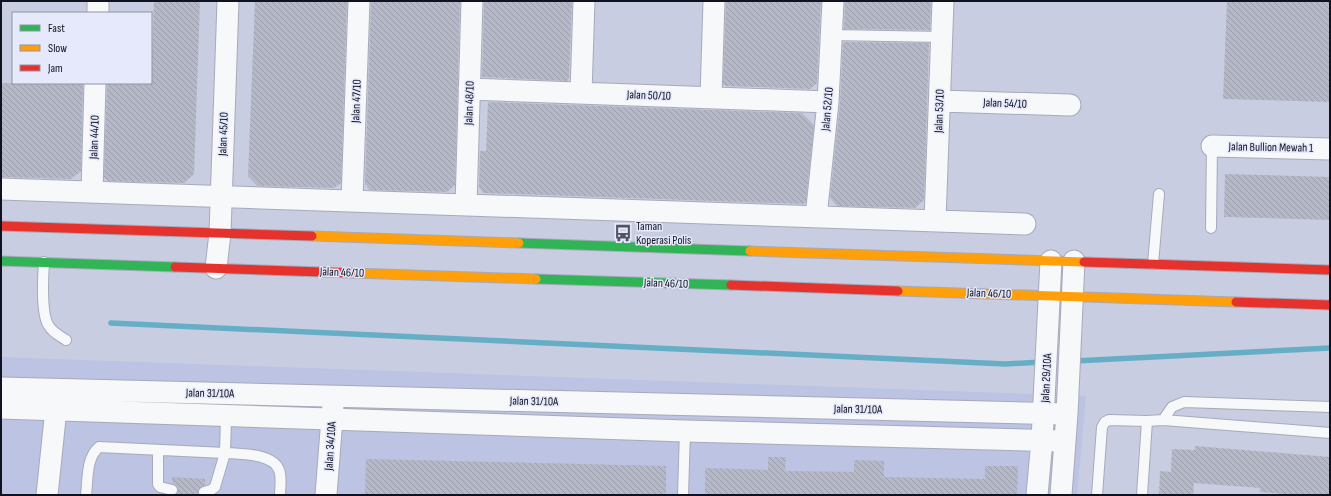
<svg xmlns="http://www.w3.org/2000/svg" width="1331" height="496" font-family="'Sofia Sans Condensed',sans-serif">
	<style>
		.built { fill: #bcc3e3 }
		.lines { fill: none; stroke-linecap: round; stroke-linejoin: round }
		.stream { stroke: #65aec5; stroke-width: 5.5 }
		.building { fill: url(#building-back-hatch) }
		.lane-casing { stroke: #a7aaba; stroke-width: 12 }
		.street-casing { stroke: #a7aaba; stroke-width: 23 }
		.fast-casing { stroke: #a7aaba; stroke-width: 11 }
		.slow-casing { stroke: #a7aaba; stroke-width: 11 }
		.jam-casing { stroke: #a7aaba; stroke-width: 11 }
		.lane { stroke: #f7f8fa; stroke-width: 10 }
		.street { stroke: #f7f8fa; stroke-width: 21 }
		.fast { stroke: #30b455; stroke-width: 9 }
		.slow { stroke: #ff9f0a; stroke-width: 9 }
		.jam { stroke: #e5322d; stroke-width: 9 }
		.labels { text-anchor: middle; stroke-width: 3; stroke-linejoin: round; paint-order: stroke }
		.street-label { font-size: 12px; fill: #10121f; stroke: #e5e9fb }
		.poi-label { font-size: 12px; fill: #10121f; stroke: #e5e9fb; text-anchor: start }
	</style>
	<defs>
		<pattern id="building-back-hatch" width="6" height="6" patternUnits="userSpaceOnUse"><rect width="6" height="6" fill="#b5b8c7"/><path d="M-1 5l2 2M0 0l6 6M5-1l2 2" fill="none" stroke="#9b9daa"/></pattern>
	</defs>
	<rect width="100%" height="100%" fill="#c9cde1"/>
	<!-- built -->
	<path class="built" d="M1,357L1086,396L1077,495H1Z"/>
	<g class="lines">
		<!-- stream -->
		<path class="stream" d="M111,323L1005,364L1042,362
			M1074,361L1330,348"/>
	</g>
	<!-- building -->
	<path class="building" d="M154,1H200L194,174L184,183L108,181L104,177L107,83H151Z
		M255,1H347L341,183L334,188L258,186L248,176Z
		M371,1H460L455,185L447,192L370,190L365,184Z
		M484,1H572L569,78L567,81L482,77Z
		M726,1H821L817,83L810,89L726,86L723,84Z
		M845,1H931L930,30L844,29Z
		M1227,1H1330V102L1223,99Z
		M843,42L929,43L924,200L915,208L837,206L830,198L840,103Z
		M1,83H83L81,171L71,179L1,177Z
		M488,102L802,113L814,125L806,202L803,204L483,193L479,187L480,151H486Z
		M1225,174L1330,177V220L1224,217Z
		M1195,446L1330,457V495H1296L1260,492V488L1194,483L1193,495H1159L1160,471L1171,472L1172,449L1195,450Z
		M768,457H786L785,471L854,472V460L884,461V477L985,479V466H1018L1017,495H705V468L768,470Z
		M366,459L666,466V495H365Z
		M172,477L205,479V485L199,488L198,491V495H176L178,492V489L176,485L172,483Z"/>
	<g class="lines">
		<!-- lane casing -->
		<g class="lane-casing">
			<path id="lane" d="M832,35L942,37
				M1211,228L1212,146
				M44,262C43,276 41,316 49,326C52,332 60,336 66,340
				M1153,264L1159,194
				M1163,420L1172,407L1184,402L1330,407
				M158,450V484L160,487L172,490
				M204,492L211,490L215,487L225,453C239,454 273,453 279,470C282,477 280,487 280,495
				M86,495C88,479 86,458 99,447L225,453L226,416
				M683,495L685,431
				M1097,495L1102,427L1105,422L1109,420L1147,421L1163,420L1330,433
				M1142,495L1147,421"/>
		</g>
		<!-- street casing -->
		<g class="street-casing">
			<path id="street" d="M98,13V1
				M469,89L828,102
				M581,93L584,1
				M711,97L714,1
				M940,101L1070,105
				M1212,146L1330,149
				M1,189L1025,224
				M92,192L95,83
				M352,201L359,1
				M466,205L472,1
				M816,217L828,102L833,1
				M935,221L943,1
				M216,268L220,233L228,1
				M1,388L1067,414
				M1,408L685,431L1065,441
				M47,495L56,409
				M326,495L333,405
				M1037,495L1042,440L1051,261
				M1061,495L1067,414L1074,261"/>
		</g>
		<!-- fast casing -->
		<g class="fast-casing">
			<path id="fast" d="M519,243L750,251
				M1,261L175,267
				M536,279L731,285"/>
		</g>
		<!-- slow casing -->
		<g class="slow-casing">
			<path id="slow" d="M312,236L519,243
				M750,251L1084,262
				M352,273L536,279
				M898,291L1236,302"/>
		</g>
		<!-- jam casing -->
		<g class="jam-casing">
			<path id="jam" d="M1,226L312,236
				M1084,262L1330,270
				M175,267L352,273
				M731,285L898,291
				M1236,302L1330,305"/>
		</g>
		<!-- lane -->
		<use href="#lane" class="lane"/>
		<!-- street -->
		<use href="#street" class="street"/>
		<!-- fast -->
		<use href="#fast" class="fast"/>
		<!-- slow -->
		<use href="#slow" class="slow"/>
		<!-- jam -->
		<use href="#jam" class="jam"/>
	</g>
	<!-- icons -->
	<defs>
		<g id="bus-bare" transform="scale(1.38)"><path d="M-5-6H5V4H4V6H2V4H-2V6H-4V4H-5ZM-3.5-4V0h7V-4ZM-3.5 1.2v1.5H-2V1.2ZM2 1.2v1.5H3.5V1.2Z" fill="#515363" stroke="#e5e9fb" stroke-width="2.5" paint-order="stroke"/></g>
	</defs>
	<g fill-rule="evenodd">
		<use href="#bus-bare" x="623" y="233"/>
	</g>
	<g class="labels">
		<!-- street labels -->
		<g class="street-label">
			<text transform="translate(649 95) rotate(2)" y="4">Jalan 50/10</text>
			<text transform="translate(356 101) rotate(-88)" y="4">Jalan 47/10</text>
			<text transform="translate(469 103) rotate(-88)" y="4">Jalan 48/10</text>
			<text transform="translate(1005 103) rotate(2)" y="4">Jalan 54/10</text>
			<text transform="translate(827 109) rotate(-85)" y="4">Jalan 52/10</text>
			<text transform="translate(939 111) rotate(-88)" y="4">Jalan 53/10</text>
			<text transform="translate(223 134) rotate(-88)" y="4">Jalan 45/10</text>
			<text transform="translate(94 137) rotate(-88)" y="4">Jalan 44/10</text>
			<text transform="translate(1271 147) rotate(1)" y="4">Jalan Bullion Mewah 1</text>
			<text transform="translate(342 272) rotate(2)" y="4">Jalan 46/10</text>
			<text transform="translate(666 283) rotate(2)" y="4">Jalan 46/10</text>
			<text transform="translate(989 293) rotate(2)" y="4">Jalan 46/10</text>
			<text transform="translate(1046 378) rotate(-87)" y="4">Jalan 29/10A</text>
			<text transform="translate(210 393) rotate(1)" y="4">Jalan 31/10A</text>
			<text transform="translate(534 401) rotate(1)" y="4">Jalan 31/10A</text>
			<text transform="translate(858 409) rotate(1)" y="4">Jalan 31/10A</text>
			<text transform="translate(330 446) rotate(-86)" y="4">Jalan 34/10A</text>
		</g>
		<!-- poi labels -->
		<g class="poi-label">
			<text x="636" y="230">Taman<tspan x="636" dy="14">Koperasi Polis</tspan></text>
		</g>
	</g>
	<!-- border -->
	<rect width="1331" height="496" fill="none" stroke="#10121f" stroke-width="4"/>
	<!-- legend -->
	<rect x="12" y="12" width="140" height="72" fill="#e5e9fb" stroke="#9093a3"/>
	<rect x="20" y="25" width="20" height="6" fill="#30b455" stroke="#9093a3"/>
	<text x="48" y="32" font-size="12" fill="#10121f">Fast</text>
	<rect x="20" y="45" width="20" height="6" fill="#ff9f0a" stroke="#9093a3"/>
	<text x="48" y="52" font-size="12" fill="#10121f">Slow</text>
	<rect x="20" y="65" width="20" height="6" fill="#e5322d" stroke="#9093a3"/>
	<text x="48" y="72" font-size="12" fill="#10121f">Jam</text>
</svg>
